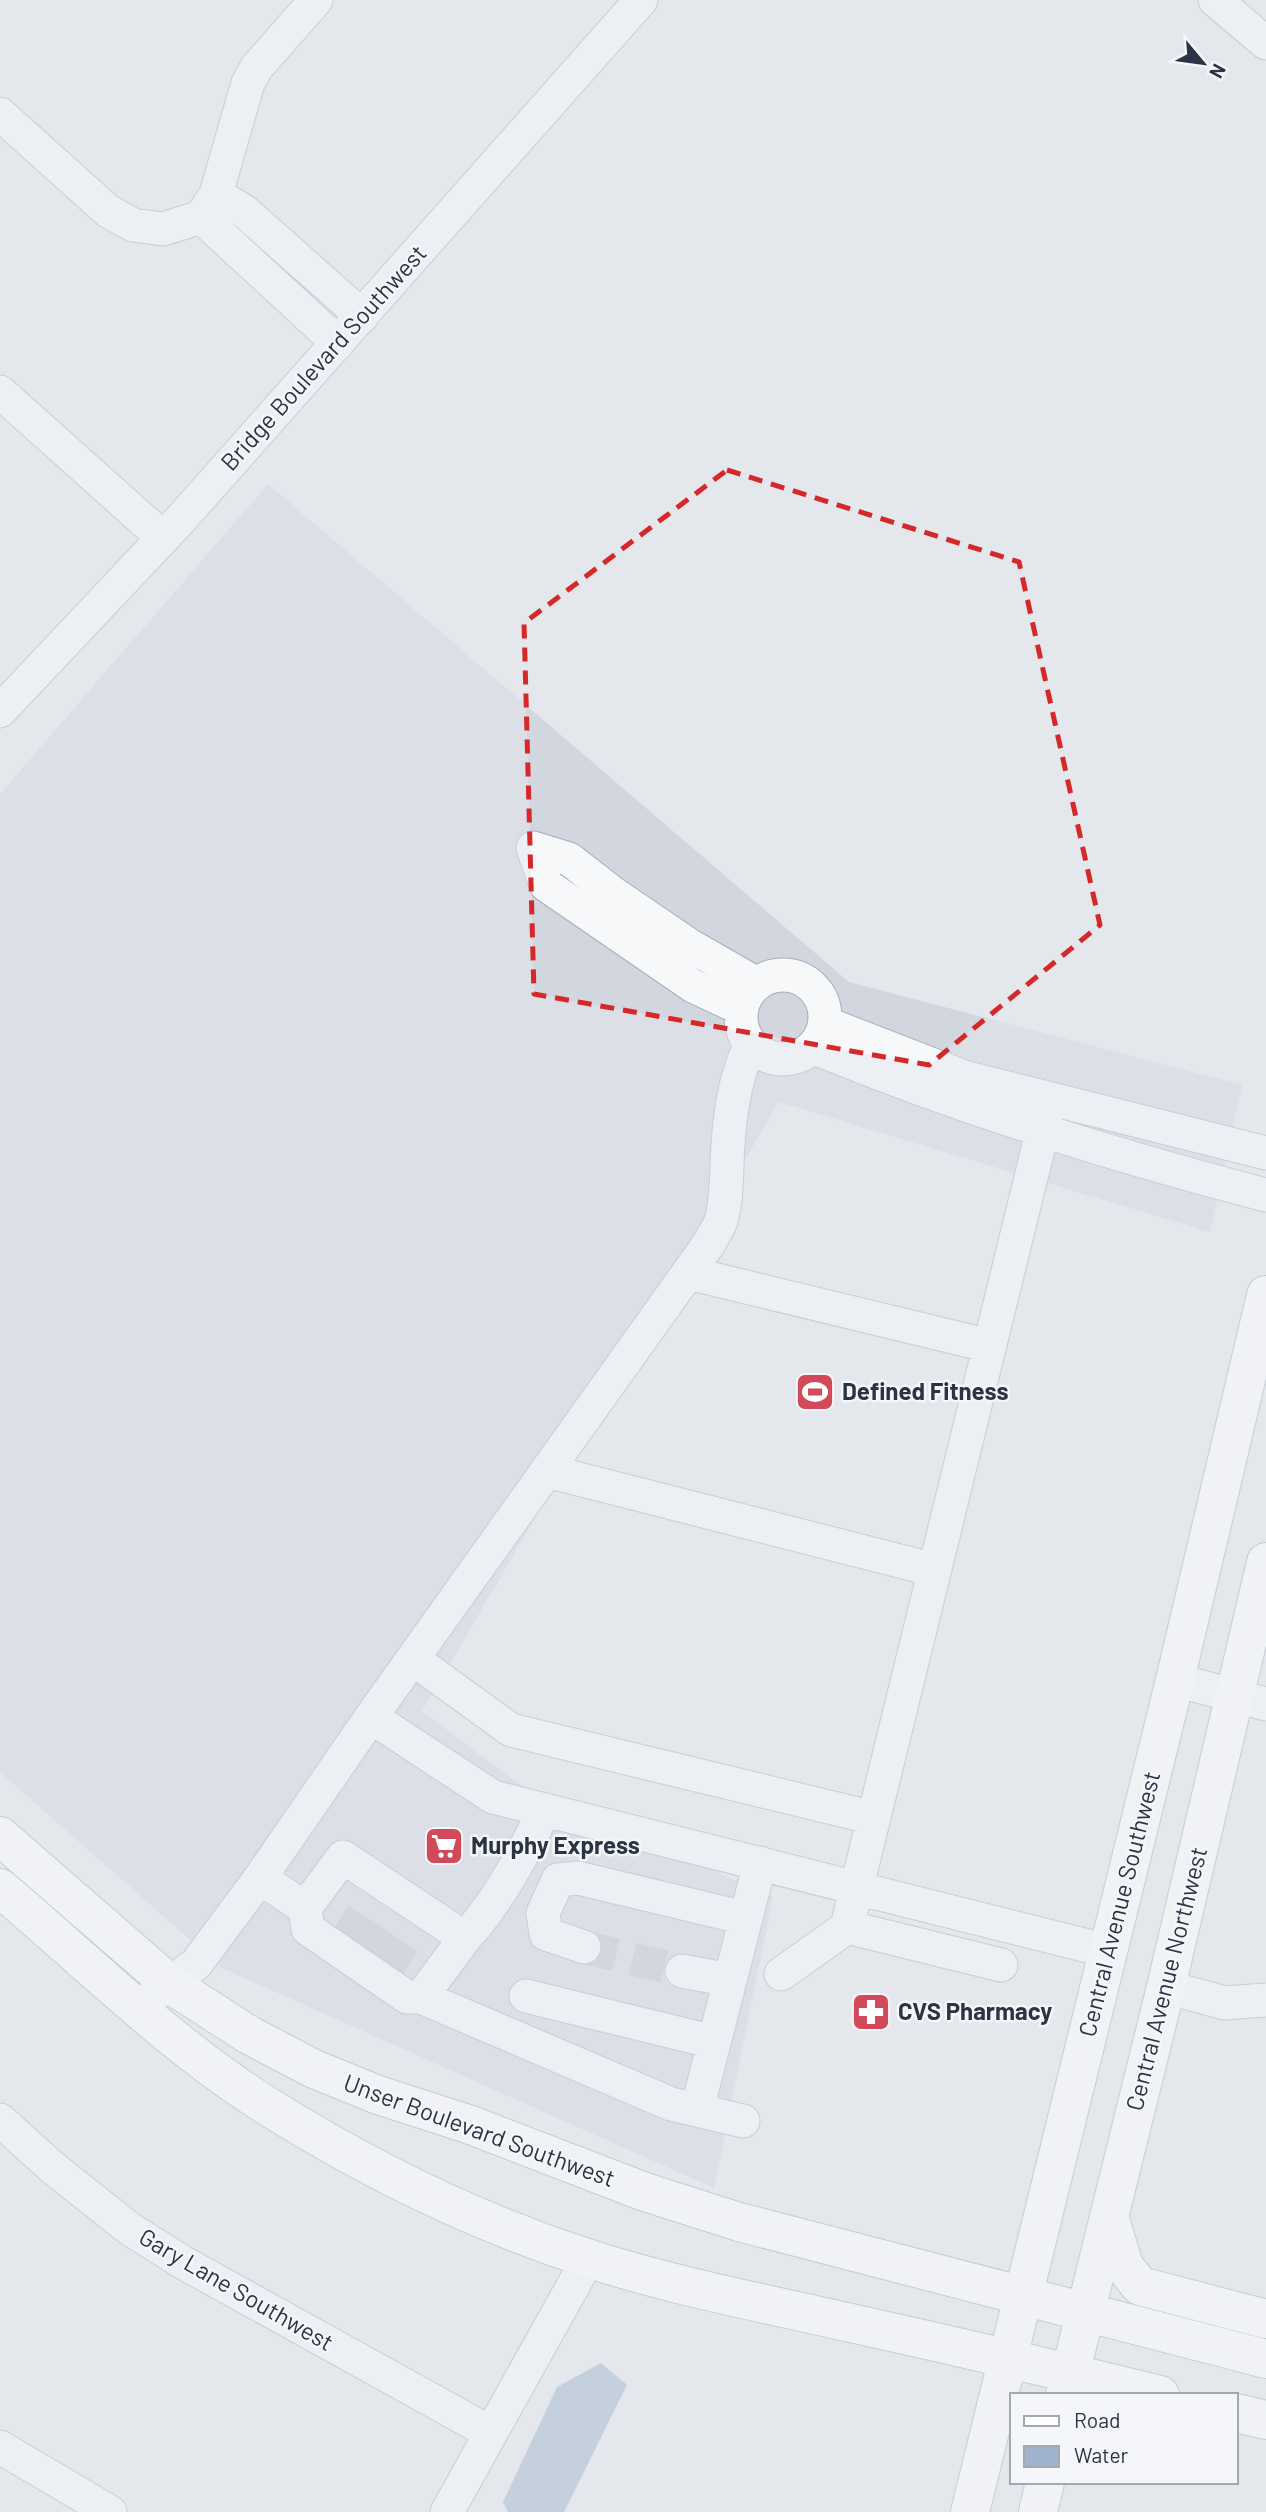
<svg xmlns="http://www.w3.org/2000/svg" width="1266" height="2512" font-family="Barlow,sans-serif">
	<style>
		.built { fill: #d2d6de }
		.water { fill: #9fb4cc }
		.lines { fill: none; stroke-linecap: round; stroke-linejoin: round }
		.minor-tunnel { stroke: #bfc3cb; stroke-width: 33; stroke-dasharray: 33 17; stroke-linecap: butt }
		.minor-casing { stroke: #a9aeb7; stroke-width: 35 }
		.major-casing { stroke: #a3abb8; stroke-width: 40 }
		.minor { stroke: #f7f8fa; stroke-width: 33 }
		.major { stroke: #fff; stroke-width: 38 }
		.marked { fill: none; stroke: #d62828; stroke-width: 5; stroke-dasharray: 14 9; stroke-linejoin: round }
		.labels { text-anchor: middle; stroke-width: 5; stroke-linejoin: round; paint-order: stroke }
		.street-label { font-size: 24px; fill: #2b3445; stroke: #f4f6f9 }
		.poi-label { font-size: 24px; font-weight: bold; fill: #2b3445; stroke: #f4f6f9; text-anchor: start }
	</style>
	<rect width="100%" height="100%" fill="#e4e7ec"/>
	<!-- built -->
	<path class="built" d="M268,484L849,982L1242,1085L1210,1232L779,1102L422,1711L519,1784L773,1897L714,2188L222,1968L0,1772V794Z"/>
	<!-- water -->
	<path class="water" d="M601,2363L627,2385L564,2512H508L503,2502L557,2387Z"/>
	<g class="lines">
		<!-- minor-tunnel -->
		<path class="minor-tunnel" d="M344,1942L371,1902
			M584,1947L682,1971
			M366,1956L394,1917
			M386,1970L412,1930"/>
		<!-- minor casing -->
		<g class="minor-casing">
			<path id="minor" d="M1215,0L1266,43
				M0,114L108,211L133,225L163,229L201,217L216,194L248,83L257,67L316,0
				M216,194L244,211L362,316
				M201,217L338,343
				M0,392L162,537
				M0,711L181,519L641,0
				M533,848L546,885L693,986L742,1009
				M533,848L569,859L614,894L689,945L757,984
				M741 1017a42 42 0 1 1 84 0a42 42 0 1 1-84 0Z
				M825,1023L964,1077L1266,1153
				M813,1047C960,1108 1112,1155 1266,1195
				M688,1273L990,1346
				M547,1471L935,1570
				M413,1659L511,1730L874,1818
				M1175,1680L1266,1704
				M371,1717L493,1797L1108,1951
				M260,1878L305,1908L308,1929L407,1997H421L671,2104L743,2121
				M305,1908L343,1857L465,1938C499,1900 523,1856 544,1810
				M847,1927L1001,1965
				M584,1947L546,1934L543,1913L558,1880L578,1878L745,1918
				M682,1971L730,1980
				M781,1974L847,1927L1050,1100
				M1166,1987L1225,2003L1266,2000
				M526,1996L714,2042
				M421,1997L465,1938
				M149,1999L196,1964L260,1878L371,1717L708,1245C712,1237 718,1229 721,1221C728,1196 726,1170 728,1145C730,1111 736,1074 751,1044
				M697,2110L760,1863
				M0,2120L53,2168L130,2229L184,2263L491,2433
				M0,2447L110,2512
				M447,2512L588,2259"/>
		</g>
		<!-- major casing -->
		<g class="major-casing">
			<path id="major" d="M0,1836L170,1984L249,2035L314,2069L378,2095L468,2124L645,2192L739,2222L1266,2359
				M0,1888C89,1963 172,2047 272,2109C370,2170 476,2222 587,2258C673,2286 763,2303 851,2323C955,2346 1058,2370 1160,2395
				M1109,2216L1124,2266L1140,2286L1266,2319
				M1065,2395L1166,1987L1266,1562
				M1236,2413L1266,2420
				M970,2512L1175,1680L1266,1295
				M1038,2512L1045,2482"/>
		</g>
		<!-- minor -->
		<use href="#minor" class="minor"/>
		<!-- major -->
		<use href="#major" class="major"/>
	</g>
	<!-- marked area -->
	<path d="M0 0H1266V2512H0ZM727,470L1019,562L1100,925L929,1065L534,994L524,623Z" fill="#e4e7ec" fill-opacity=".55" fill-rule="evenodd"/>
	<path class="marked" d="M727,470L1019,562L1100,925L929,1065L534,994L524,623Z"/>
	<!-- icons -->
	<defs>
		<g id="stadium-square" transform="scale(2.0125)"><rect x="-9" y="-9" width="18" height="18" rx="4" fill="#d1495b" stroke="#f4f6f9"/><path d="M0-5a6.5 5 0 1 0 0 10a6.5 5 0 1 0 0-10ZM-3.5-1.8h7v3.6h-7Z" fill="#fff"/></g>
		<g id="supermarket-square" transform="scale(2.0125)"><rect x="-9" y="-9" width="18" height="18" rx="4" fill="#d1495b" stroke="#f4f6f9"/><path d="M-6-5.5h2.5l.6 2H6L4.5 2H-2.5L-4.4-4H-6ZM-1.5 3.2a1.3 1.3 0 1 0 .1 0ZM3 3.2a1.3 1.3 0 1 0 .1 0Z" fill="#fff"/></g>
		<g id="pharmacy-square" transform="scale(2.0125)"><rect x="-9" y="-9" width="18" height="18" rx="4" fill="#d1495b" stroke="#f4f6f9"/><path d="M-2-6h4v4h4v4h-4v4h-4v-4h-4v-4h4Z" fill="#fff"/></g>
	</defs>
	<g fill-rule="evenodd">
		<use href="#stadium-square" x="815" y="1392"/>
		<use href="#supermarket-square" x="444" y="1846"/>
		<use href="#pharmacy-square" x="871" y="2012"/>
	</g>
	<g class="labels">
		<!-- street labels -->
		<g class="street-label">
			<text transform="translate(324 358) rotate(-48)" y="8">Bridge Boulevard Southwest</text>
			<text transform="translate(1120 1904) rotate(-76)" y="8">Central Avenue Southwest</text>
			<text transform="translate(1167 1979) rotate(-76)" y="8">Central Avenue Northwest</text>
			<text transform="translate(479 2131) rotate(20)" y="8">Unser Boulevard Southwest</text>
			<text transform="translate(236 2290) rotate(30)" y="8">Gary Lane Southwest</text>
		</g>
		<!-- poi labels -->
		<g class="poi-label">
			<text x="842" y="1400">Defined Fitness</text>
			<text x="471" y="1854">Murphy Express</text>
			<text x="898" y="2020">CVS Pharmacy</text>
		</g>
	</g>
	<!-- legend -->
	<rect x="1010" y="2393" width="228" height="91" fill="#f4f6f9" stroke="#a4a8b1" stroke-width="2"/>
	<rect x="1024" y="2416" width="35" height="10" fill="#ffffff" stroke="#a4a8b1" stroke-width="2"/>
	<text x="1074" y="2428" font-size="21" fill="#2b3445">Road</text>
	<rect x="1024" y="2446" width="35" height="21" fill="#9fb4cc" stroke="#a4a8b1" stroke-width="2"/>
	<text x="1074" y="2463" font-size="21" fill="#2b3445">Water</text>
	<!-- north arrow -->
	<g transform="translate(1203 63) rotate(119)" stroke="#f4f6f9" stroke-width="5" paint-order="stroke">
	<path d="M0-5L12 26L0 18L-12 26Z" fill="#2b3445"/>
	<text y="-10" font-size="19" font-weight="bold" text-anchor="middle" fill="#2b3445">N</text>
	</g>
</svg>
